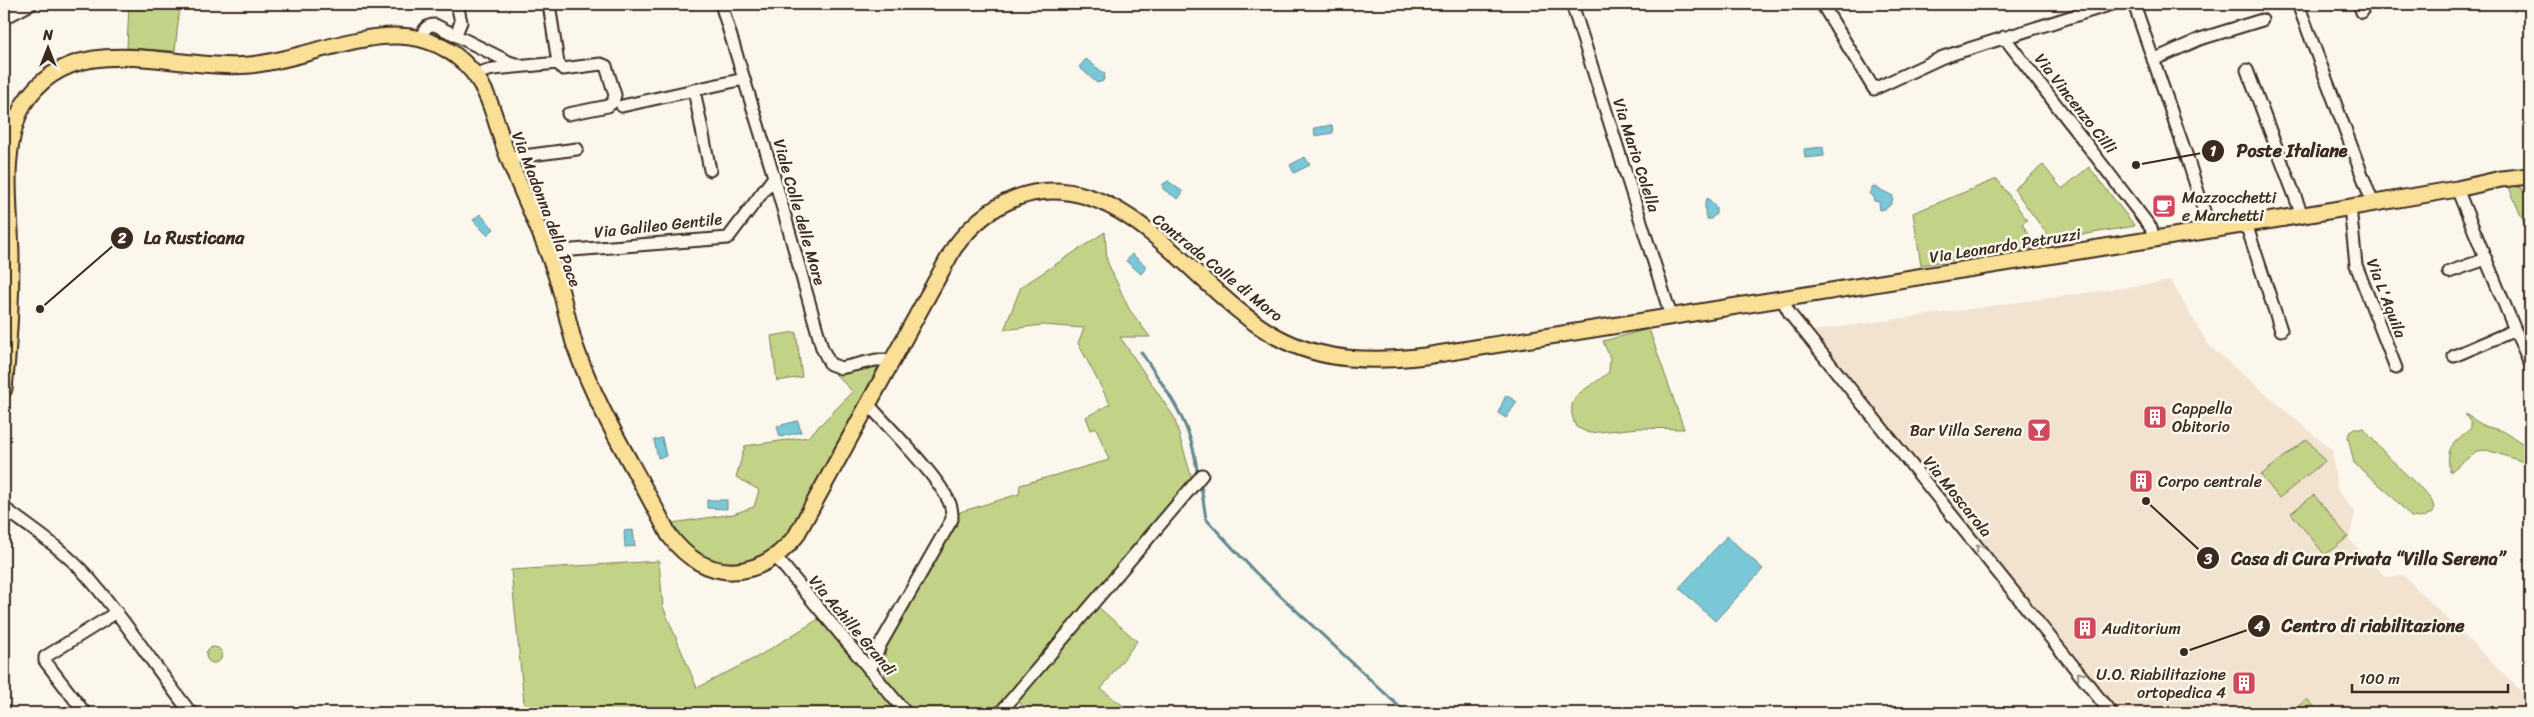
<svg xmlns="http://www.w3.org/2000/svg" width="2534" height="717" font-family="Sriracha,sans-serif">
	<style>
		.built { fill: #f2e2d0 }
		.green { fill: #c2d388; stroke: #7e7e53 }
		.water { fill: #7ac7d8; stroke: #61888e }
		.lines { fill: none; stroke-linecap: round; stroke-linejoin: round }
		.stream { stroke: #61888e; stroke-width: 3 }
		.minor-casing { stroke: #3b2a1e; stroke-width: 15 }
		.major-casing { stroke: #3b2a1e; stroke-width: 19 }
		.minor { stroke: #fbf7ec; stroke-width: 11 }
		.major { stroke: #fadf96; stroke-width: 15 }
		.oneway { stroke: #9b9085 }
		.labels { text-anchor: middle; stroke-width: 5; stroke-linejoin: round; paint-order: stroke }
		.street-label { font-size: 16px; fill: #3b2a1e; stroke: #fbf7ec }
		.poi-label { font-size: 16px; fill: #3b2a1e; stroke: #fbf7ec; text-anchor: start }
		.leader { fill: none; stroke: #3b2a1e; stroke-width: 2 }
		.callout-dot { fill: #3b2a1e; stroke: #fbf7ec; stroke-width: 2 }
		.mark-label { font-size: 15px; text-anchor: middle; font-weight: bold; fill: #fff }
		.callout-label { font-size: 18px; text-anchor: middle; font-weight: bold; fill: #3b2a1e; stroke: #fbf7ec; stroke-width: 5; stroke-linejoin: round; paint-order: stroke }
	</style>
	<rect width="100%" height="100%" fill="#fbf7ec"/>
	<filter id="ink" filterUnits="userSpaceOnUse"><feTurbulence type="fractalNoise" baseFrequency=".02" numOctaves="2"/><feDisplacementMap in="SourceGraphic" scale="10" xChannelSelector="R" yChannelSelector="G"/><feConvolveMatrix kernelMatrix="1 2 1 2 8 2 1 2 1" color-interpolation-filters="sRGB"/></filter>
	<g filter="url(#ink)">
		<!-- built -->
		<path class="built" d="M2171,281L2208,345L2332,450L2337,489L2355,513L2349,539L2385,577L2404,576L2530,700V713H2115L1812,331Z"/>
		<!-- green -->
		<path class="green" d="M129,4H180L175,51L127,48Z
			M2043,165L2062,189L2089,167L2135,226L2051,240L2014,189Z
			M1997,179L2027,220L2022,224L2036,245L2035,247L1921,265L1913,213Z
			M2514,186L2521,188L2530,201V238L2509,187Z
			M1105,232L1107,261L1129,309L1150,337H1120L1174,417L1192,479L1089,599L1137,641L1101,689L1133,713H1035L1016,701L1006,713H525L511,570L659,561L663,607L697,688L757,657L830,612L885,678L884,664L887,645L960,512L1019,494L1020,485L1109,460L1096,428L1091,430L1086,417L1110,404L1078,343L1084,328L1042,325L1004,330L1021,287Z
			M1649,329L1684,429L1638,428L1589,433L1576,427C1561,393 1588,391 1609,372L1610,358L1603,341Z
			M796,332L802,377L777,381L771,336Z
			M873,364L877,369C855,412 834,455 810,497C801,514 792,532 779,546C756,569 722,569 695,553C684,547 678,534 672,523L733,514L754,507L759,490L736,477L745,446L808,437L853,392L835,374Z
			M2465,414L2484,426L2503,431L2530,448V464L2487,450L2477,451L2450,472C2445,446 2453,444 2471,428V423Z
			M2354,428H2363L2389,458L2430,497L2434,507L2432,513L2421,518L2411,517L2391,495L2354,463L2348,437L2350,431Z
			M2307,439L2325,461L2279,498L2261,475Z
			M2314,495L2348,537L2325,555L2291,513Z
			M206 655a8 8 0 1 1 16 0a8 8 0 1 1-16 0Z
			M2307,699L2320,713H2290Z"/>
		<!-- water -->
		<path class="water" d="M1086,59L1105,74L1103,81L1097,83L1079,67Z
			M1332,125L1333,133L1315,136L1314,128Z
			M1823,147L1824,156L1805,158L1804,149Z
			M1305,157L1310,165L1294,173L1290,165Z
			M1168,181L1183,192L1178,199L1163,189V184Z
			M1873,186L1893,196C1893,204 1888,209 1880,210L1879,202L1874,201L1873,196L1869,194Z
			M1708,198L1716,207V214L1711,219H1707L1705,214V201Z
			M480,214L494,229L487,235L473,220Z
			M1132,254L1147,267L1141,274L1126,261Z
			M1506,395L1517,402L1506,418L1498,413Z
			M798,421L801,432L780,437L777,426Z
			M662,438L666,456L658,458L654,440Z
			M707,500H727V509L707,508Z
			M633,530L635,546L625,547L624,531Z
			M1727,536L1763,569L1715,621L1679,588Z"/>
		<g class="lines">
			<!-- stream -->
			<path class="stream" d="M1141,352C1167,391 1192,423 1197,470
				M1201,486L1206,519L1255,572L1406,713"/>
			<!-- minor casing -->
			<g class="minor-casing">
				<path id="minor" d="M549,4L558,63
					M721,4L774,177L822,348L830,364L841,368L876,360H894
					M1572,4L1671,316
					M1822,4L1874,89L1943,57L2112,4
					M2134,4L2187,157L2210,230
					M2298,4L2373,204
					M2359,4L2362,12
					M4,18L31,4
					M456,34L461,22L457,4
					M2004,37L2151,228L2154,239
					M422,38C424,29 426,25 435,25L509,62L522,66
					M2153,60L2200,39L2262,20
					M558,63L563,69L601,64L606,66L615,95L613,102L608,106L568,114
					M2247,70L2302,215
					M474,74L493,69L558,63
					M694,90L710,170
					M622,106L744,79
					M508,158L577,149
					M2350,207L2356,265L2396,368
					M2246,224L2281,330
					M547,252L728,238L774,177
					M2449,272L2486,259
					M1782,299L1790,314L2111,713
					M2515,330L2530,363
					M2454,356L2515,330L2457,189
					M869,405C889,428 940,478 950,504C952,509 952,514 952,519L880,645L870,671
					M4,508C32,529 63,549 87,576C125,619 155,668 191,713
					M776,557L906,713
					M85,713L45,661V657L117,612
					M1000,713L1202,475"/>
			</g>
			<!-- major casing -->
			<g class="major-casing">
				<path id="major" d="M4,389C9,345 11,300 11,255C10,205 0,150 23,105C73,24 175,72 250,65C324,58 410,0 472,71C492,95 497,130 509,159C524,198 544,237 557,278C564,300 568,323 575,346C598,412 638,473 669,535C705,584 759,582 796,536L954,248C974,221 999,200 1033,193C1130,174 1200,296 1277,337C1323,362 1374,362 1425,356L2316,213L2457,189L2501,179L2530,176"/>
			</g>
			<!-- minor -->
			<use href="#minor" class="minor"/>
			<!-- major -->
			<use href="#major" class="major"/>
		</g>
		<!-- one-way arrows -->
		<defs><path id="oneway-chevron" d="M-2-3.5L2.5 0L-2 3.5" fill="none" stroke-width="1.6" stroke-linecap="round" stroke-linejoin="round" transform="scale(1.25)"/></defs>
		<g class="oneway">
			<use href="#oneway-chevron" transform="translate(1979 548) rotate(-129)"/>
			<use href="#oneway-chevron" transform="translate(2080 675) rotate(-129)"/>
		</g>
	</g>
	<!-- icons -->
	<defs>
		<g id="cafe-square" transform="scale(1.25)"><rect x="-9" y="-9" width="18" height="18" rx="4" fill="#d1495b" stroke="#fbf7ec"/><path d="M-5.5-4.5H6V0H3Q3 3.5 0 3.5H-2.5Q-5.5 3.5-5.5 0ZM3-3.2v2h1.7v-2ZM-6 4.5H4V6H-6Z" fill="#fff"/></g>
		<g id="building-square" transform="scale(1.25)"><rect x="-9" y="-9" width="18" height="18" rx="4" fill="#d1495b" stroke="#fbf7ec"/><path d="M-4-6H4V6H1V3H-1V6H-4ZM-2.5-4.3h1.7v1.8h-1.7ZM.8-4.3h1.7v1.8H.8ZM-2.5-1h1.7V.8h-1.7ZM.8-1h1.7V.8H.8Z" fill="#fff"/></g>
		<g id="bar-square" transform="scale(1.25)"><rect x="-9" y="-9" width="18" height="18" rx="4" fill="#d1495b" stroke="#fbf7ec"/><path d="M-6-5H6L.8 .8V4.5H3.5V6h-7V4.5H-.8V.8Z" fill="#fff"/></g>
	</defs>
	<g fill-rule="evenodd">
		<use href="#cafe-square" x="2164" y="206"/>
		<use href="#building-square" x="2155" y="417"/>
		<use href="#bar-square" x="2039" y="430"/>
		<use href="#building-square" x="2141" y="481"/>
		<use href="#building-square" x="2085" y="628"/>
		<use href="#building-square" x="2244" y="683"/>
	</g>
	<g class="labels">
		<!-- street labels -->
		<g class="street-label">
			<text transform="translate(2076 103) rotate(52)" y="6">Via Vincenzo Cilli</text>
			<text transform="translate(1637 155) rotate(72)" y="6">Via Mario Colella</text>
			<text transform="translate(547 209) rotate(69)" y="6">Via Madonna della Pace</text>
			<text transform="translate(800 212) rotate(74)" y="6">Viale Colle delle More</text>
			<text transform="translate(658 225) rotate(-6)" y="6">Via Galileo Gentile</text>
			<text transform="translate(2005 245) rotate(-9)" y="6">Via Leonardo Petruzzi</text>
			<text transform="translate(1218 267) rotate(39)" y="6">Contrada Colle di Moro</text>
			<text transform="translate(2387 298) rotate(69)" y="6">Via L'Aquila</text>
			<text transform="translate(1958 496) rotate(51)" y="6">Via Moscarola</text>
			<text transform="translate(853 625) rotate(50)" y="6">Via Achille Grandi</text>
		</g>
		<!-- poi labels -->
		<g class="poi-label">
			<text x="2182" y="203">Mazzocchetti<tspan x="2182" dy="18">e Marchetti</tspan></text>
			<text x="2172" y="414">Cappella<tspan x="2172" dy="18">Obitorio</tspan></text>
			<text x="2022" y="436" text-anchor="end">Bar Villa Serena</text>
			<text x="2158" y="487">Corpo centrale</text>
			<text x="2102" y="634">Auditorium</text>
			<text x="2226" y="680" text-anchor="end">U.O. Riabilitazione<tspan x="2226" dy="18">ortopedica 4</tspan></text>
		</g>
	</g>
	<!-- callouts -->
	<path class="leader" d="M2136 165L2213 151M40 309L122 238M2146 501L2208 558M2184 652L2259 626"/>
	<g class="callout-dot">
		<circle cx="2136" cy="165" r="5"/>
		<circle cx="40" cy="309" r="5"/>
		<circle cx="2146" cy="501" r="5"/>
		<circle cx="2184" cy="652" r="5"/>
		<circle cx="2213" cy="151" r="12"/>
		<circle cx="122" cy="238" r="12"/>
		<circle cx="2208" cy="558" r="12"/>
		<circle cx="2259" cy="626" r="12"/>
	</g>
	<g class="mark-label">
		<text x="2213" y="156">1</text>
		<text x="122" y="243">2</text>
		<text x="2208" y="564">3</text>
		<text x="2259" y="631">4</text>
	</g>
	<g class="callout-label">
		<text x="2292" y="157">Poste Italiane</text>
		<text x="194" y="244">La Rusticana</text>
		<text x="2368" y="565">Casa di Cura Privata “Villa Serena”</text>
		<text x="2373" y="632">Centro di riabilitazione</text>
	</g>
	<!-- margin -->
	<rect width="2534" height="717" fill="none" stroke="#fbf7ec" stroke-width="20"/>
	<rect x="10" y="10" width="2514" height="697" fill="none" stroke="#3b2a1e" stroke-width="2" filter="url(#ink)"/>
	<!-- north arrow -->
	<g transform="translate(48 48)" stroke="#fbf7ec" stroke-width="4" paint-order="stroke">
	<path d="M0-4L9 19L0 12L-9 19Z" fill="#3b2a1e"/>
	<text y="-8" font-size="14" font-weight="bold" text-anchor="middle" fill="#3b2a1e">N</text>
	</g>
	<!-- scale -->
	<path d="M2352 684v8h156v-8" fill="none" stroke="#3b2a1e" stroke-width="2.5"/>
	<text x="2359" y="684" font-size="15" fill="#3b2a1e" stroke="#fbf7ec" stroke-width="4" paint-order="stroke">100 m</text>
</svg>
